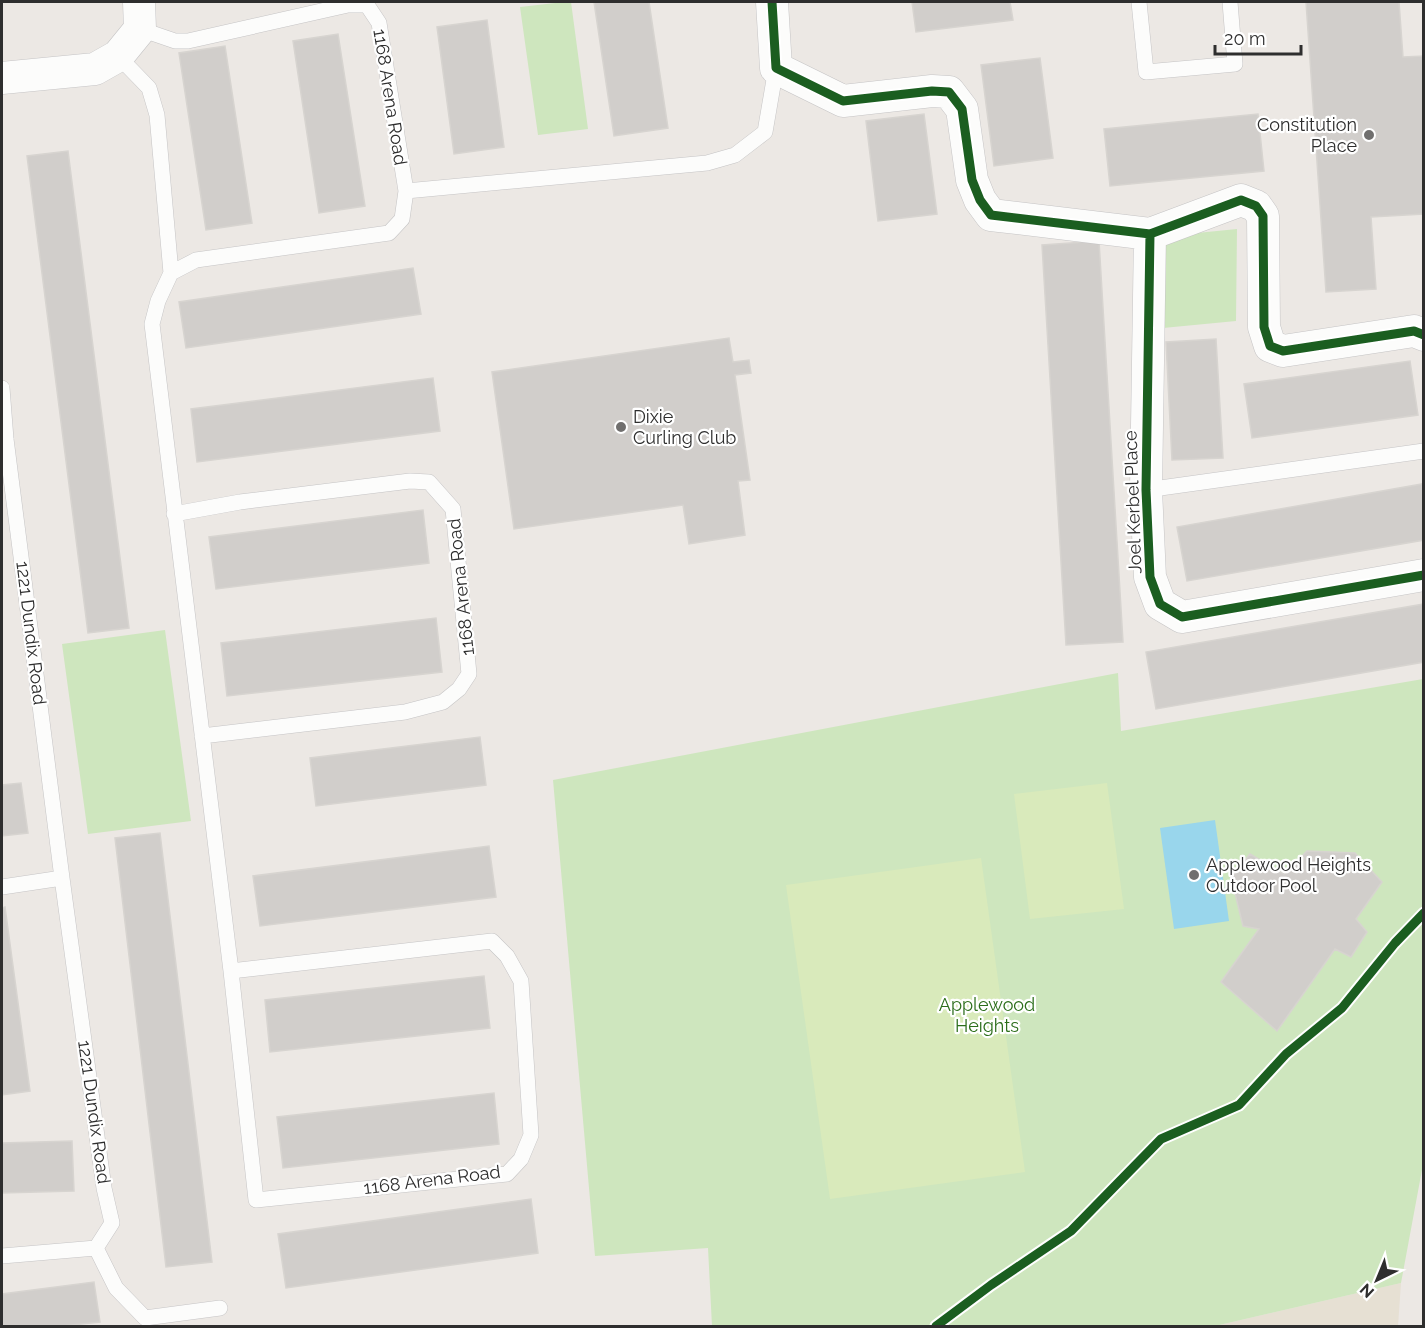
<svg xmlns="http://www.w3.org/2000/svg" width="1425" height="1328" font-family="Raleway,sans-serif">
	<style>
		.education { fill: #e6e0d3 }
		.green { fill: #cee6be }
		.pitch { fill: #d9eabb }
		.water { fill: #99d6ec }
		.building { fill: #d1cecb; stroke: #d7d4d0; stroke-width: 1.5 }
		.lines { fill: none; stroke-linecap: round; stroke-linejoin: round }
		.lane-casing { stroke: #c5c4c5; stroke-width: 16 }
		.street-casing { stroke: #c5c4c5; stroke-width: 33 }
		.lane { stroke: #fcfcfb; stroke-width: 15 }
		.street { stroke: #fcfcfb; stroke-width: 32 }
		.cycleway-casing { stroke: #fff; stroke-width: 13 }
		.cycleway { stroke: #1b5e20; stroke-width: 9 }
		.poi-dot { fill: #706f6e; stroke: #fff; stroke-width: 2 }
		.labels { text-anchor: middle; stroke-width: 4.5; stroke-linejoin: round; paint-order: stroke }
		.street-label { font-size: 18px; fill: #2e2e2e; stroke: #fff }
		.poi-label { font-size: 18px; fill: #2e2e2e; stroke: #fff; text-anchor: start }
		.park-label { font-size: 18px; fill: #2c6e1b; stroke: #fff }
	</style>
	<rect width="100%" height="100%" fill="#ece8e4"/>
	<!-- education -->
	<path class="education" d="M1401,1283L1398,1326H1215Z"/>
	<!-- green -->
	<path class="green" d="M564,2H571L588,129L538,135L520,7Z
		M1237,229L1236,321L1163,328L1157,237Z
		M165,630L191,821L88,834L62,644Z
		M1118,673L1121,731L1423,679L1424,1159L1401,1283L1215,1326H712L708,1248L595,1256L553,780Z"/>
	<!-- pitch -->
	<path class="pitch" d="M1107,783L1124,909L1030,919L1014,794Z
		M981,858L1025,1172L830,1199L786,885Z"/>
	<!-- water -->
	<path class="water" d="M1215,820L1229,921L1174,929L1160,828Z"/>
	<!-- building -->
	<path class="building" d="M594,2H649L668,128L614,136Z
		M912,2H1010L1013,20L916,32Z
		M1306,2H1399L1403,57L1424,56V214L1371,217L1376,289L1326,292Z
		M487,20L504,147L454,154L437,27Z
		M338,34L365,206L319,213L293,41Z
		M225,46L252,223L206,230L179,53Z
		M1040,58L1053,158L994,166L981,65Z
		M924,114L937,214L878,221L866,121Z
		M1258,114L1264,171L1110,186L1104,129Z
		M68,151L129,628L88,633L27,156Z
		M1099,241L1123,642L1066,645L1042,245Z
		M413,268L421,314L186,348L179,302Z
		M729,338L733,362L749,360L751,373L735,375L750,480L738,481L745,535L689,544L683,505L514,529L492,372Z
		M1216,339L1223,458L1172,460L1166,342Z
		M1410,361L1418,415L1252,438L1244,384Z
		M433,378L440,431L197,462L191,409Z
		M1422,484L1424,540L1187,581L1177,527Z
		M423,510L429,563L216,589L209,537Z
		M1424,604V662L1156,709L1146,652Z
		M436,618L442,672L227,696L221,643Z
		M480,737L486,785L316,806L310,758Z
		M21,783L28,833L2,836V785Z
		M160,833L212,1262L166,1267L115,838Z
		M489,846L496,897L260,926L253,876Z
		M1307,851L1355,853L1382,882L1356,919L1367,932L1351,957L1335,949L1277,1031L1221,982L1259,929L1243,926L1231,877L1250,854L1284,874Z
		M5,907L30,1091L2,1095V908Z
		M484,976L490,1028L270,1052L265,1000Z
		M494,1093L499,1144L283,1168L277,1117Z
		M72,1141L74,1191L2,1193V1143Z
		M531,1199L538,1253L286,1288L278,1234Z
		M94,1282L100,1322L63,1326H2V1294Z"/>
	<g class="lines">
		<!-- lane casing -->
		<g class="lane-casing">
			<path id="lane" d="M1139,2L1146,72L1235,64L1230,2
				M140,29L175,41H188L348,5H367L379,23L406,191L402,219L389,233L196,260L171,273L158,301L152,324L231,971L256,1200L507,1174L521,1159L531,1135L521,981L507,956L492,941L231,971
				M118,56L149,88L157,115L171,273
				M406,191L707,163L735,155L765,132L776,68
				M2,388L6,439L62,878L104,1188L112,1223L96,1248L2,1256
				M1146,490L1424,451
				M174,514L240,502L410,481L429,482L453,509L469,674L459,689L443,702L405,712L202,736
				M2,887L62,878
				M96,1248L116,1288L145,1318L220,1308"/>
		</g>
		<!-- street casing -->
		<g class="street-casing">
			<path id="street" d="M772,2L776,68L843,101L932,91L949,92L962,109L972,180L980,200L991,215L1150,234L1241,200L1256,206L1263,216L1264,327L1270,346L1283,351L1414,331L1424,335
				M2,78L95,69L118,56L140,29L139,2
				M1150,234L1146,490L1150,577L1160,604L1182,617L1424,575"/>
		</g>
		<!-- lane -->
		<use href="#lane" class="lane"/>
		<!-- street -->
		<use href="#street" class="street"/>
		<!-- cycleway casing -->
		<g class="cycleway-casing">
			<path id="cycleway" d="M772,2L776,68L843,101L932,91L949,92L962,109L972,180L980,200L991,215L1150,234L1241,200L1256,206L1263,216L1264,327L1270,346L1283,351L1414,331L1424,335
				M1150,234L1146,490L1150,577L1160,604L1182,617L1424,575
				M936,1326L991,1285L1071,1231L1161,1139L1239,1105L1286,1054L1342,1008L1395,943L1424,913"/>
		</g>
		<!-- cycleway -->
		<use href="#cycleway" class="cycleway"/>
	</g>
	<!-- markers -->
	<g class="poi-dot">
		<circle cx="1369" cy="135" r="6"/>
		<circle cx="621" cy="427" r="6"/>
		<circle cx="1194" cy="875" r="6"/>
	</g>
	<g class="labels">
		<!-- street labels -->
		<g class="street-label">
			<text transform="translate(390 97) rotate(81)" y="6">1168 Arena Road</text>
			<text transform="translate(1133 502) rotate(-92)" y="6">Joel Kerbel Place</text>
			<text transform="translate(461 587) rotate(-96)" y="6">1168 Arena Road</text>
			<text transform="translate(31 633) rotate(83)" y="6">1221 Dundix Road</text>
			<text transform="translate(94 1112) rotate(82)" y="6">1221 Dundix Road</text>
			<text transform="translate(432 1180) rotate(-7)" y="6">1168 Arena Road</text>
		</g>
		<!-- poi labels -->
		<g class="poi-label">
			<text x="1357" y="131" text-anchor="end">Constitution<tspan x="1357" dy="21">Place</tspan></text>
			<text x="633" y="423">Dixie<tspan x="633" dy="21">Curling Club</tspan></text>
			<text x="1206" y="871">Applewood Heights<tspan x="1206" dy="21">Outdoor Pool</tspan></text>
		</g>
		<!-- park labels -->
		<g class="park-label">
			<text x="987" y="1011">Applewood<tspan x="987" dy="21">Heights</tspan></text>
		</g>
	</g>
	<!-- border -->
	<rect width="1425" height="1328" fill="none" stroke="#2e2e2e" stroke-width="6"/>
	<!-- north arrow -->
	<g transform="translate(1377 1280) rotate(223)" stroke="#ffffff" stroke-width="4.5" paint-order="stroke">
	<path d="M0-4.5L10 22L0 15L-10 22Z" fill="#2e2e2e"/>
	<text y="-9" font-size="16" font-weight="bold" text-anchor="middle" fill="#2e2e2e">N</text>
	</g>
	<!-- scale -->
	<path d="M1215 45v9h86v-9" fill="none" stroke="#2e2e2e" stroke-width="3"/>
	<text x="1224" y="45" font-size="18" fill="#2e2e2e" stroke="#ffffff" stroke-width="4.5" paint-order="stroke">20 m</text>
</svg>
